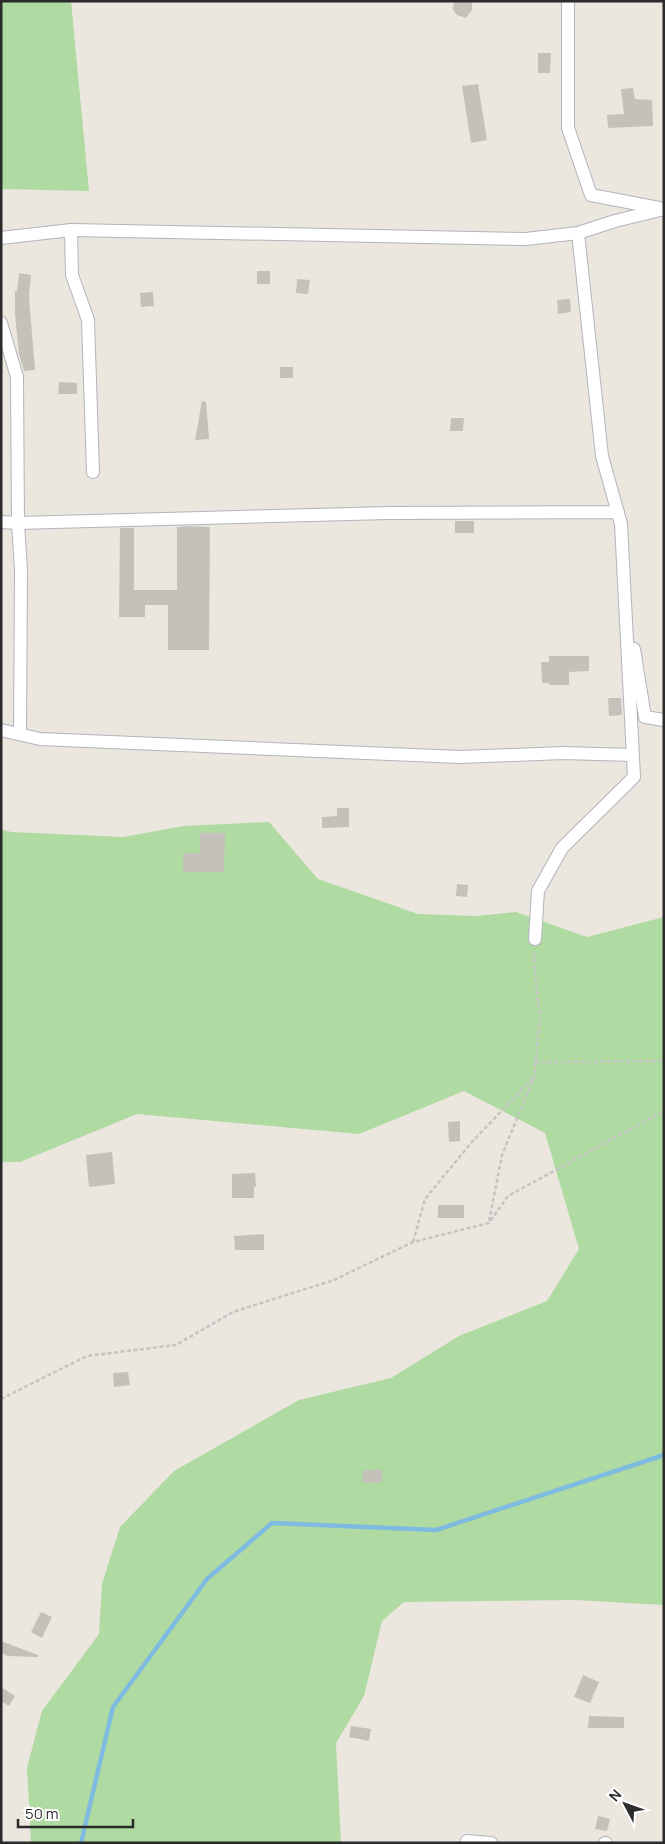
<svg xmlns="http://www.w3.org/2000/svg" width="665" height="1844" font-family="Manrope,sans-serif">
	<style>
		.green { fill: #afdaa2 }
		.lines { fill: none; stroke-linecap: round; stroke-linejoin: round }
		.stream { stroke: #7fbbe0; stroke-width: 4.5 }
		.building { fill: #c4c1ba }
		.minor-casing { stroke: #b2b3bd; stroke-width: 14 }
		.path { stroke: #c4c4c4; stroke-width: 2.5; stroke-dasharray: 4 2.5; stroke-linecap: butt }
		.minor { stroke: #fff; stroke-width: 12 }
	</style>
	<rect width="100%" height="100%" fill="#ebe7df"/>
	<!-- green -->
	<path class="green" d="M1,1H71L89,191L1,189Z
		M269,822L318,879L418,914L477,916L516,912L587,937L664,917V1605L576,1600L404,1602L382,1621L364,1696L336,1743L341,1843H31L27,1768L42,1711L99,1634L102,1584L120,1527L174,1471L299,1400L391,1378L459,1336L547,1301L579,1249L545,1133L464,1091L359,1134L137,1114L20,1162H1V829L11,832L123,837L184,826Z"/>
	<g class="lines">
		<!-- stream -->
		<path class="stream" d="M81,1843L113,1707L207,1579L272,1523L436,1530L664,1455"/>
	</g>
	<!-- building -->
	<path class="building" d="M454,1H472V10L466,18L457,15L453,10Z
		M538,53H551L550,73H538Z
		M478,84L487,140L471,143L462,86Z
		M633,88L635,99L652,100L653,126L608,128L607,115L624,114L621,89Z
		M257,271H270V284H257Z
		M19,273L31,275L29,297L35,370L24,371L19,354L15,314V291H17Z
		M297,279L310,280L308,294L296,293Z
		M153,292L154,306L141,307L140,293Z
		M570,299L571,312L558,314L557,300Z
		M280,367H293V378H280Z
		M59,382L77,383V394H58Z
		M202,401L206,402L209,439L195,440Z
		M451,418H464L463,431H450Z
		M455,521H474V533H455Z
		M189,526L210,527L209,650H168V605H145V617H119L120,528H134V590H177V527Z
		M549,656H589V671L569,672V685H549V683H542L541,662H549Z
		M608,698H621L622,715L609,716Z
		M337,808H349V827L322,828V817L337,816Z
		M200,833H225L224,872H183V853H200Z
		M457,884L468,885L467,897L456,896Z
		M460,1121V1141L449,1142L448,1122Z
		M112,1152L115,1184L89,1187L86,1155Z
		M255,1173L256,1187H254V1198H232V1174Z
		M438,1205H464V1218H438Z
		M264,1234V1250H235L234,1236Z
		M128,1372L130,1385L114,1387L113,1373Z
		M363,1470H382V1483L362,1482Z
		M41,1612L52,1617L42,1638L31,1632Z
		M1,1641L38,1655V1657L8,1656L1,1653Z
		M583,1675L599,1682L590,1703L574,1697Z
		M1,1687L15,1696L9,1706L1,1701Z
		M589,1716L624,1717V1728H588Z
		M351,1726L371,1729L369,1741L349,1737Z
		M598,1816L610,1819L607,1831L595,1829Z"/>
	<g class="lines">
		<!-- minor casing -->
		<g class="minor-casing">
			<path id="minor" d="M568,1V128L591,195L659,208
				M71,230L72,275L88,320L93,472
				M1,238L71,230L526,239L578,233
				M1,323L17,377L18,523L21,570L20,734
				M1,522L18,523L388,513L618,512
				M634,649L645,717L664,720
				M1,730L40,739L460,757L563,753L633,755
				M535,939L538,891L562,848L634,777L621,524L602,456L578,233L615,221L664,209
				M467,1841L491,1843
				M605,1843H606"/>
		</g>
		<!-- path -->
		<path class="path" d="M535,1062L664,1061
			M489,1221L502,1155L534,1077L540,1019L534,964V952
			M413,1242L425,1199L471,1143L533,1078
			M1,1399L87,1356L176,1345L233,1312L334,1280L413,1242L489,1223L508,1196L664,1111"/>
		<!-- minor -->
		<use href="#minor" class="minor"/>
	</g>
	<!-- border -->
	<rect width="665" height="1844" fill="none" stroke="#2b2b2b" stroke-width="5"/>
	<!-- north arrow -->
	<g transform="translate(625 1804) rotate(311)" stroke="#ffffff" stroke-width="4" paint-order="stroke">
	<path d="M0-4L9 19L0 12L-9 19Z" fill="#2b2b2b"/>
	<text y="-8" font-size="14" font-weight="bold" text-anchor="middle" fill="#2b2b2b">N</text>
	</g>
	<!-- scale -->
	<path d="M18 1819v8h115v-8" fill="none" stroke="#2b2b2b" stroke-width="2.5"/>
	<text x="25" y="1819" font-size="15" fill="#2b2b2b" stroke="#ffffff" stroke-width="4" paint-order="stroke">50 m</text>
</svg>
